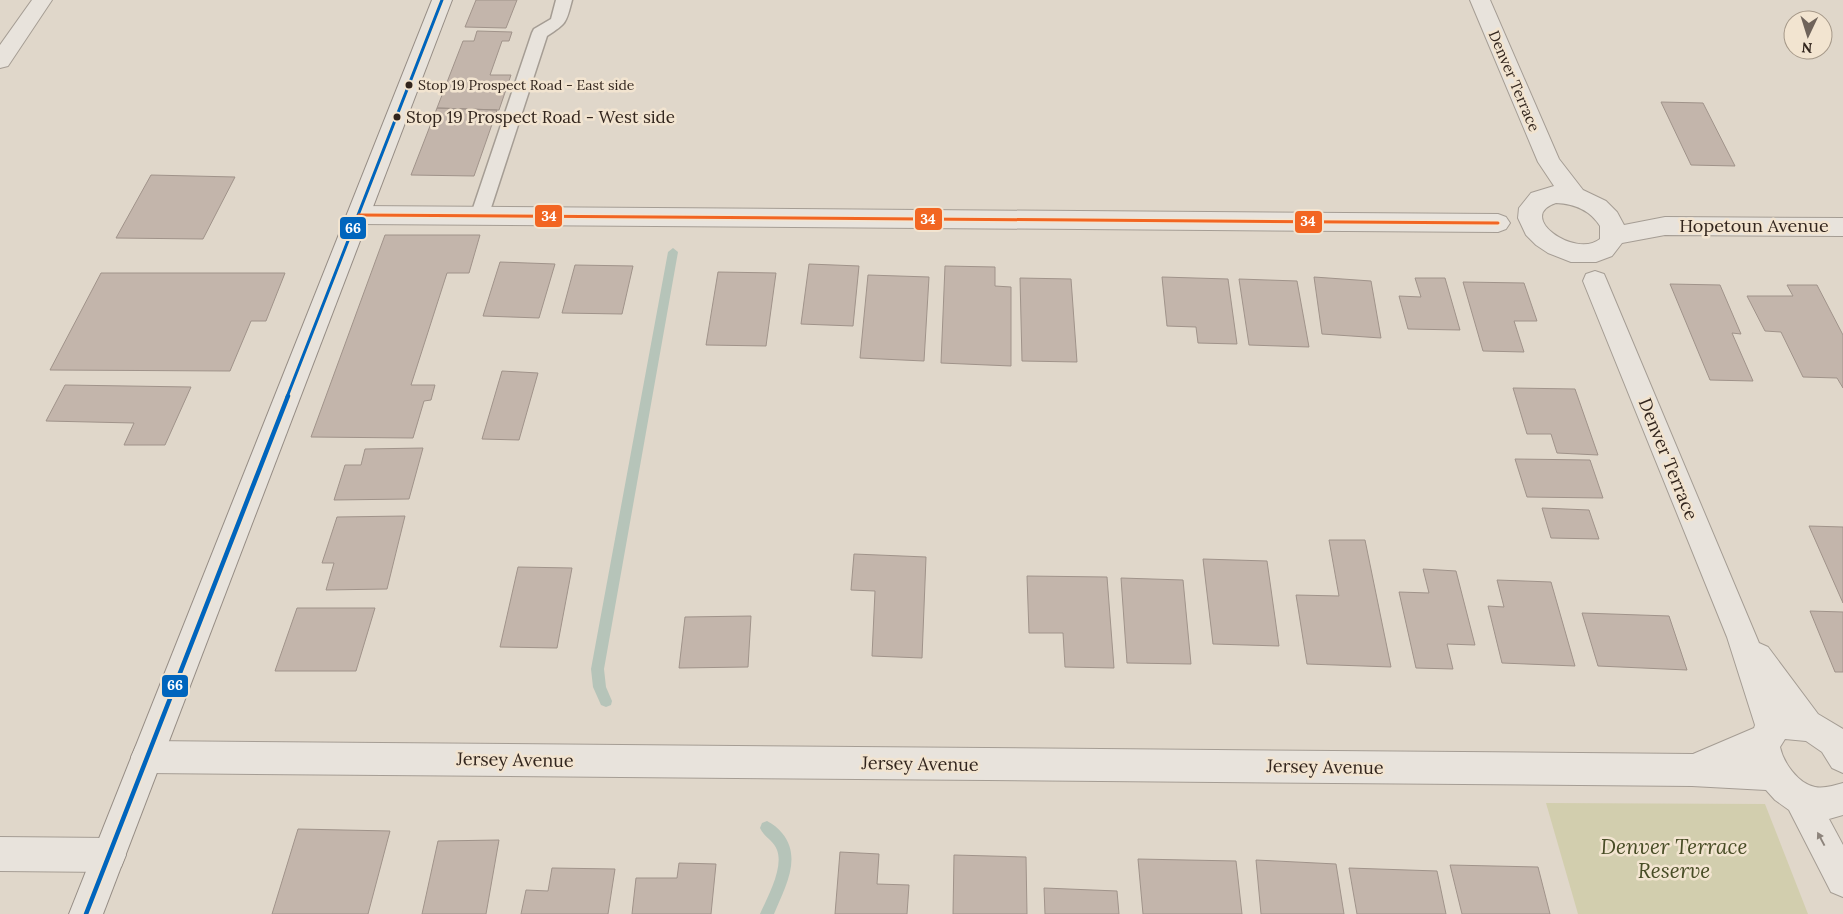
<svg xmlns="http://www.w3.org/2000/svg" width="1843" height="914" font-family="Lora,serif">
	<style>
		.green { fill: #d2ceae }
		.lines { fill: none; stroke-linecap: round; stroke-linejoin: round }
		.stream { fill: #b6c4b9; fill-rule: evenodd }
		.building { fill: #c3b5ab; stroke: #a0938a }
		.service-casing { stroke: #a59d94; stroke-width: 3 }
		.minor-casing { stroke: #a59d94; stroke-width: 2 }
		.secondary-casing { stroke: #958c84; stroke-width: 2 }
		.service { fill: #e8e3dc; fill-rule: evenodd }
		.minor { fill: #e8e3dc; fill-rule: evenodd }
		.secondary { fill: #e8e3dc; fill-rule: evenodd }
		.bus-1-far1-casing { stroke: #f2e4d0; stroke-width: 6 }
		.bus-1-casing { stroke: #f2e4d0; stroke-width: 8 }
		.bus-2-casing { stroke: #f2e4d0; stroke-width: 6 }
		.bus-1-far1 { stroke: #0065bd; stroke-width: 3 }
		.bus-1 { stroke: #0065bd; stroke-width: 4.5 }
		.bus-2 { stroke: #f26522; stroke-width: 3 }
		.oneway { fill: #8d847c }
		.bus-dot { fill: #32251d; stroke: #f2e4d0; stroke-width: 2 }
		.labels { text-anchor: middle; stroke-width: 5; stroke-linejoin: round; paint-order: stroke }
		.far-bus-label { font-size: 14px; fill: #32251d; stroke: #f2e4d0; text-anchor: start }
		.far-street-label { font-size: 15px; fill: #32251d; stroke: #f2e4d0 }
		.bus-label { font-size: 17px; fill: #32251d; stroke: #f2e4d0; text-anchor: start }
		.street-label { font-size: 18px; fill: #32251d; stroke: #f2e4d0 }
		.near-park-label { font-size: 21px; font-style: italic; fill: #484d26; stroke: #f2e4d0 }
		.line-badge { stroke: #f2e4d0; stroke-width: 2 }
		.badge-label { font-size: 14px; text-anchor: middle; font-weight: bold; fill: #fff }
	</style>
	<rect width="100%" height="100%" fill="#e0d7ca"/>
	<!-- green -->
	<path class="green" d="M1546,803L1765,804L1808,914H1578Z"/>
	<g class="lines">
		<!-- stream -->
		<path class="stream" d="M673,248L678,252L604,669L606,687L612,701L611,705L606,707L601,705L593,687L591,669L668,252Z
			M767,821C773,824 778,828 782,833C803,858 784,889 774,914H760C767,898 784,868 777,850C774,841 764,837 760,828L762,823Z"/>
	</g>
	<!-- building -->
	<path class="building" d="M476,0H517L506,28L465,27Z
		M477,31L512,32L509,41H502L490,75H511L499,110L437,108L463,41H474Z
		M1661,102L1703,103L1735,166L1691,165Z
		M437,108L497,110L474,176L411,175Z
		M151,175L235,177L203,239L116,238Z
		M385,235H480L469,273H447L411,385H435L431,400L424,401L413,438L311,437Z
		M500,262L555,264L539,318L483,316Z
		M809,264L859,266L853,326L801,324Z
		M575,265L633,266L622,314L562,313Z
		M945,266L995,267V286L1011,287V366L941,363Z
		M718,272L776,273L766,346L706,345Z
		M101,273H285L266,321H251L230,371L50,370Z
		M868,275L929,277L924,361L860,358Z
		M1162,277L1228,279L1237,344L1198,343L1196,327L1167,326Z
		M1314,277L1371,281L1381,338L1322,334Z
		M1020,278L1071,279L1077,362L1022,361Z
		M1415,278H1445L1460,330L1408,329L1399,296L1421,297Z
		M1239,279L1297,281L1309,347L1249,345Z
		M1463,282L1524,283L1537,321H1514L1524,352L1483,351Z
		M1670,284L1720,285L1741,334L1732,333L1753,381L1710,380Z
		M1787,285H1817L1843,335V388L1837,378L1803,377L1781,332L1765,331L1747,296H1793Z
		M502,371L538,373L519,440L482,439Z
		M65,385L191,387L165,445H124L134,423L46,421Z
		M1513,388L1575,389L1598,455L1557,453L1551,434H1527Z
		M423,448L409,499L334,500L345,465H361L365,449Z
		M1515,459L1590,460L1603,498L1527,497Z
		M1542,508L1589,510L1599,539L1551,538Z
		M405,516L387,589L326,590L334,563H322L337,517Z
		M1809,526L1843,527V603Z
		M1329,540H1365L1391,667L1307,664L1296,595L1339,596Z
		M854,554L926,557L922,658L872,656L875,591L851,590Z
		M1203,559L1267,561L1279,646L1213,644Z
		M518,567L572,568L557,648L500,647Z
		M1423,569L1456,571L1475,645L1447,644L1453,669L1416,668L1399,592L1429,593Z
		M1027,576L1107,577L1114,668L1065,667L1063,633H1029Z
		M1121,578L1183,580L1191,664L1127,663Z
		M1497,580L1551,582L1575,666L1502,663L1488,606L1504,607Z
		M297,608H375L356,671H275Z
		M1810,611L1843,612V672H1835Z
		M1582,613L1669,616L1687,670L1598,666Z
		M751,616L748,667L679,668L685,617Z
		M298,829L390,831L368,914H272Z
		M499,840L486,914H422L438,841Z
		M840,852L879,854L877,884L909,885L907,914H835Z
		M954,855L1026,857L1027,914H953Z
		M1138,859L1236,861L1242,914H1143Z
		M1256,860L1336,864L1344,914H1261Z
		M679,863L716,864L711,914H632L636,878H677Z
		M1450,865L1538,867L1550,914H1462Z
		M552,868L615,869L608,914H521L526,890L548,891Z
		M1349,868L1437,871L1446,914H1357Z
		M1044,888L1117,891L1119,914H1045Z"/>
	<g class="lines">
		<!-- service casing -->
		<g class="service-casing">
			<path id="service" d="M556,0H572C566,23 567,23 547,36L489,214L486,219L480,221L474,219L471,214L532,33L534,29L551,19Z"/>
		</g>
		<!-- minor casing -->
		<g class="minor-casing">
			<path id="minor" d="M32,0H52L8,66L0,68V45Z
				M1470,0H1490L1559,159L1583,190L1606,201L1617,212L1624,225L1665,217L1843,218V236L1665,235L1622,243L1612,256L1596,262H1571L1548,253L1536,245L1526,235L1518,218L1519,208L1531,193L1554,186L1538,162ZM1556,203C1575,204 1590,210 1600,226V239C1575,259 1515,216 1556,203Z
				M359,206L1498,214L1506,217L1510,223L1506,229L1498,232L359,224L351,221L347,215L351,209Z
				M1595,271L1604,274L1607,281L1759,643L1768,647L1818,714L1843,729V773L1832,768L1822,752L1806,741L1785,739L1780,747C1783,762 1798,784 1815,787C1825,789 1834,785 1843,783V815L1829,819L1843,845V897L1831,892L1789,810L1775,800L1766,790L1692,786L147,773L136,768L131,757L136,746L147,741L1693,754L1754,728L1755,725L1727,637L1583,281L1586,274Z
				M0,837L109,838L121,843L126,855L121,867L109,872L0,871Z"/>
		</g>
		<!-- secondary casing -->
		<g class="secondary-casing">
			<path id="secondary" d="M432,0H452L103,914H69Z"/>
		</g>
		<!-- service -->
		<use href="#service" class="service"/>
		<!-- minor -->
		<use href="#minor" class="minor"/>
		<!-- secondary -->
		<use href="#secondary" class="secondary"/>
		<!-- bus-1-far1 casing -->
		<g class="bus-1-far1-casing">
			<path id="bus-1-far1" d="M287,397L442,0"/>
		</g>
		<!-- bus-1 casing -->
		<g class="bus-1-casing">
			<path id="bus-1" d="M86,914L288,396"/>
		</g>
		<!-- bus-2 casing -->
		<g class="bus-2-casing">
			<path id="bus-2" d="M359,215L1498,223"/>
		</g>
		<!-- bus-1-far1 -->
		<use href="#bus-1-far1" class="bus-1-far1"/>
		<!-- bus-1 -->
		<use href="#bus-1" class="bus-1"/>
		<!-- bus-2 -->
		<use href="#bus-2" class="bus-2"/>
	</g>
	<!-- one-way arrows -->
	<defs><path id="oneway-solid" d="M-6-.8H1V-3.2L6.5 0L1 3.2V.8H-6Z" transform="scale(1.25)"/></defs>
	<use class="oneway" href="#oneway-solid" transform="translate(1821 839) rotate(-118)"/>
	<!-- markers -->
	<g class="bus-dot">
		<circle cx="409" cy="85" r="4.5"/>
		<circle cx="397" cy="117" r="4.5"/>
	</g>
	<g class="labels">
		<!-- far-bus labels -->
		<g class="far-bus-label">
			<text x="418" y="90">Stop 19 Prospect Road - East side</text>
		</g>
		<!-- far-street labels -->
		<g class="far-street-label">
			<text transform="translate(1514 81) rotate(67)" y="5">Denver Terrace</text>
		</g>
		<!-- bus labels -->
		<g class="bus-label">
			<text x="406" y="123">Stop 19 Prospect Road - West side</text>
		</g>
		<!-- street labels -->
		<g class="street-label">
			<text x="1754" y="232">Hopetoun Avenue</text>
			<text transform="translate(1668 459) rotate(68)" y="6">Denver Terrace</text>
			<text transform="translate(515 760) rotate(1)" y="6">Jersey Avenue</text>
			<text transform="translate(920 764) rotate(1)" y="6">Jersey Avenue</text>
			<text transform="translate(1325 767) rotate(1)" y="6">Jersey Avenue</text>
		</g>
		<!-- near-park labels -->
		<g class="near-park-label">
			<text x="1674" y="854">Denver Terrace<tspan x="1674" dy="24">Reserve</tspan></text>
		</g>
	</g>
	<g class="line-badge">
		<rect x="534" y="204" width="29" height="24" rx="5" fill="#f26522"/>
		<rect x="914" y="207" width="29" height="24" rx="5" fill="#f26522"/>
		<rect x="1294" y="210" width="29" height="24" rx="5" fill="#f26522"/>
		<rect x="339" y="216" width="28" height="24" rx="5" fill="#0065bd"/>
		<rect x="161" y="674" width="28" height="24" rx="5" fill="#0065bd"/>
	</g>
	<g class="badge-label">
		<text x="549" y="221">34</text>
		<text x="928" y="224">34</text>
		<text x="1308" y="226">34</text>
		<text x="353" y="233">66</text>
		<text x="175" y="690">66</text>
	</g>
	<!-- north arrow -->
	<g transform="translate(1808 35) rotate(184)"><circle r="24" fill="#f2e4d0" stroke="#a59888"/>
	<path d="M0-4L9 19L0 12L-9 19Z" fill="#6f635a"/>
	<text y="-8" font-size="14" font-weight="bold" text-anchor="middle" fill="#32251d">N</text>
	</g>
</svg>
